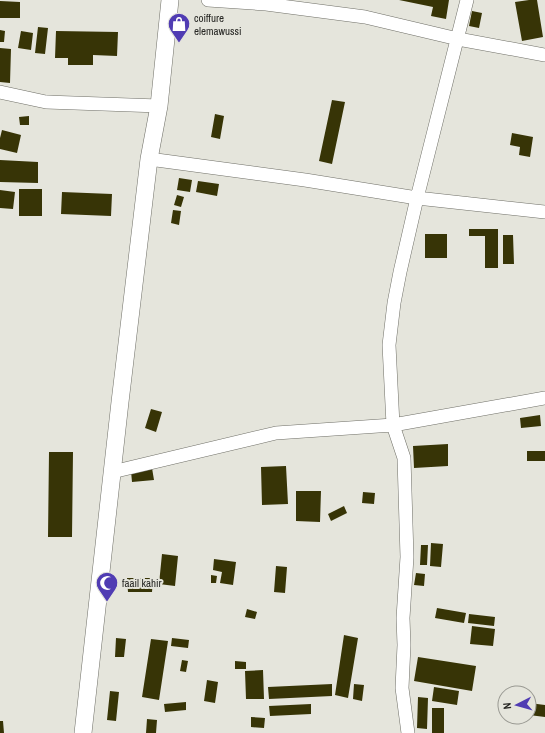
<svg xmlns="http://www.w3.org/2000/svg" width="545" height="733" font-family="'Archivo Narrow',sans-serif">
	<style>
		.building { fill: #373406 }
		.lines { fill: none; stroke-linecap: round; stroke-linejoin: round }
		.minor-casing { stroke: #6f6f67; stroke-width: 14 }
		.tertiary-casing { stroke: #6f6f67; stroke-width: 18 }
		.minor { stroke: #fff; stroke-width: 13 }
		.tertiary { stroke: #fff; stroke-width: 17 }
		.labels { text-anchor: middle; stroke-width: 4; stroke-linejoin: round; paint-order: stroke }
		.poi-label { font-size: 11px; fill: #262623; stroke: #e5e5dc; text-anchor: start }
	</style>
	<rect width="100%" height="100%" fill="#e5e5dc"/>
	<!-- building -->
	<path class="building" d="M399,0H449L446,19L431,16L433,7Z
		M529,0H537L543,37L522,41L515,2Z
		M0,1L20,2V18H0Z
		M472,11L482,13L479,28L469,26Z
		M38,27L48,28L45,54L35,53Z
		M0,30L5,31L4,42H0Z
		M21,31L33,33L31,50L18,48Z
		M56,31L118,32L117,56L93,55V65H68V58H55Z
		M0,48L11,49L10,83L0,82Z
		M332,100L345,102L332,164L319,161Z
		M215,114L224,116L220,139L211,137Z
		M29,116V125H20L19,117Z
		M2,130L21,135L17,153L0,149V138Z
		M512,133L533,137L530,157L519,155L520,147L510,145Z
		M0,160L38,162V183L0,182Z
		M179,178L192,180L190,192L177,190Z
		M198,181L219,184L217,196L196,192Z
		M19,189H42V216H19Z
		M0,190L15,192L13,209L0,208Z
		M62,192L112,194L111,216L61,214Z
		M177,195L184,197L181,207L174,205Z
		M173,210L181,211L179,225L171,223Z
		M469,229H498V268H485V236H469Z
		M425,234H447V258H425Z
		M503,235H513L514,264H503Z
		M151,409L162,412L156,432L145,428Z
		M540,415L541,426L521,428L520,418Z
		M448,444V466L414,468L413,446Z
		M527,451H545V461H527Z
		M49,452H73L72,537H48Z
		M286,466L288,504L262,505L261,467Z
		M152,468L154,480L132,482L131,471Z
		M296,491H321L320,522L296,521Z
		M363,492L375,493L374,504L362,503Z
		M344,506L347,513L331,521L328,514Z
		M431,543L443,544L441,567L430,566Z
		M421,545H428L427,565H420Z
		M162,554L178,556L175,586L159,584Z
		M214,559L236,562L233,585L220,583L222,572L213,570Z
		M276,566L287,567L285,593L274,592Z
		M416,573L425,574L424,586L414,585Z
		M211,575L217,576L216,583H211Z
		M127,578H153L152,592H128Z
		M437,608L466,613L464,623L435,618Z
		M247,609L257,612L255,619L245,617Z
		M469,614L495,617L494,626L468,623Z
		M472,626L495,629L493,646L470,644Z
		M344,635L358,638L348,698L335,695Z
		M116,638L126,639L124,657H115Z
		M172,638L189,640L188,648L171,646Z
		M151,639L168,641L159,700L142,697Z
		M418,657L476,666L472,691L414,681Z
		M182,660L188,661L186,672L180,671Z
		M235,661L246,662V669H235Z
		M263,670L264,699H246L245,671Z
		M207,680L218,682L215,703L204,701Z
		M332,684V696L269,699L268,687Z
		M354,684L364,685L362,701L353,699Z
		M434,687L459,691L457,705L432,701Z
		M110,691L119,692L116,721L107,720Z
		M418,697L428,698L427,729L417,728Z
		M186,702V710L165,712L164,704Z
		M529,703L545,705V717L529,715Z
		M311,704V714L270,716L269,706Z
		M432,708H444V733H432Z
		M251,717L265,718L264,728L251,727Z
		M147,719L157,720L156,733H146Z
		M0,721H3L4,733H0Z"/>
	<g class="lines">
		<!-- minor casing -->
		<g class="minor-casing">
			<path id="minor" d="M208,0L266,4L365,17L458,39L545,55
				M0,92L46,102L159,106
				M149,159L305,180L417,198L545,212
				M112,472L276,433L393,425L545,398
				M408,733L402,688L404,645L403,618L407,557L404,458L393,425L389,345L394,303L400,272L417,198L467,0"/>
		</g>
		<!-- tertiary casing -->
		<g class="tertiary-casing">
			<path id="tertiary" d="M83,733L120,402L149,159L159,106L170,0"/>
		</g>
		<!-- minor -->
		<use href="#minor" class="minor"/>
		<!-- tertiary -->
		<use href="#tertiary" class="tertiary"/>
	</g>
	<!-- icons -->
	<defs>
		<g id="shop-pin" transform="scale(1.15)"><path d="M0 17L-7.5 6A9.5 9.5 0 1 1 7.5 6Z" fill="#503cb3" stroke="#e5e5dc"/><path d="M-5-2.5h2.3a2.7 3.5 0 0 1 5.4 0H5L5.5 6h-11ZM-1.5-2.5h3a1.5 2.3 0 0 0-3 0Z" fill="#fff"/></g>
		<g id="mosque-pin" transform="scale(1.15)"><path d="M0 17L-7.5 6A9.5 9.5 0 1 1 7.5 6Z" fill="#503cb3" stroke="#e5e5dc"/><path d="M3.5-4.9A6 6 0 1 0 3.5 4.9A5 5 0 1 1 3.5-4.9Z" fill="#fff"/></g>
	</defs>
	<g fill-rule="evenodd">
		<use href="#shop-pin" x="179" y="24"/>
		<use href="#mosque-pin" x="107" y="583"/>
	</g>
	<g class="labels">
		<!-- poi labels -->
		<g class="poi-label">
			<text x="194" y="22">coiffure<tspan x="194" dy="13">elemawussi</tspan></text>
			<text x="122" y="587">faail kahir</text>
		</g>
	</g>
	<!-- north arrow -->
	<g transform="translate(517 705) rotate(264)"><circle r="19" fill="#e5e5dc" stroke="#999992"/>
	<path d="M0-3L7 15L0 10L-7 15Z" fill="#503cb3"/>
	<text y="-6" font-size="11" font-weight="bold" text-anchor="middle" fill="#262623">N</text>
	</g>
</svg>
